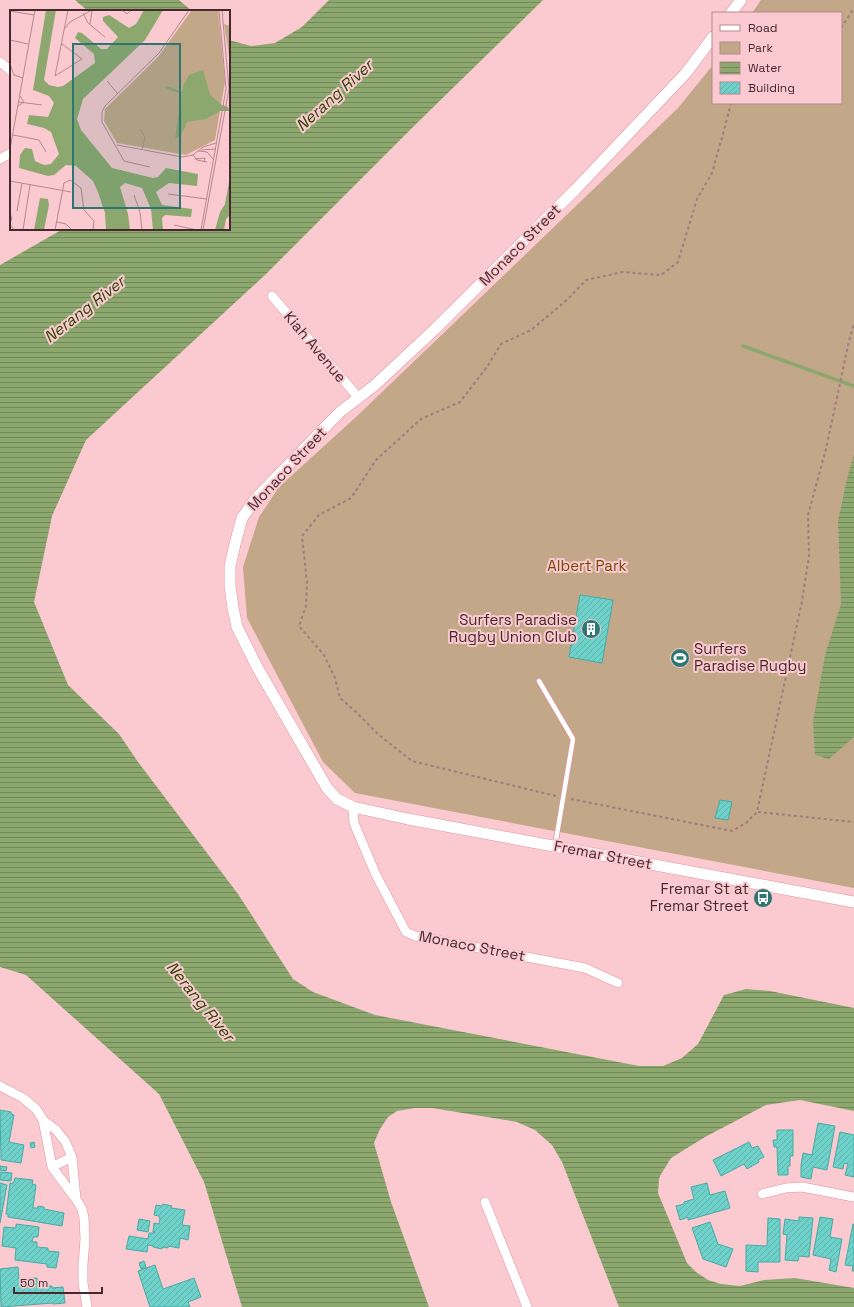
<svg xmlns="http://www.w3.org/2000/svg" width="854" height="1307" font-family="'Space Grotesk',sans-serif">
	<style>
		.green { fill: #c3a789 }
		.water { fill: url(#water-rules) }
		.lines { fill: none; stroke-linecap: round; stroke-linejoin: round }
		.stream { stroke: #8ca86e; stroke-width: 3.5 }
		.building { fill: url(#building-hatch); stroke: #45aba5 }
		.service-casing { stroke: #e0939e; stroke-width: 6 }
		.minor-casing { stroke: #e0939e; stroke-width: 10 }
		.tertiary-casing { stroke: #e0939e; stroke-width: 12 }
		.path { stroke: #a27a7f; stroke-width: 2; stroke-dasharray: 3 3; stroke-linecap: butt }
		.service { stroke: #fff; stroke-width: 4.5 }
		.minor { stroke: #fff; stroke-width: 9 }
		.tertiary { stroke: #fff; stroke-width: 11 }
		.labels { text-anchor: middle; stroke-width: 4; stroke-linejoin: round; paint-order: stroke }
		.street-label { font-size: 15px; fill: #47282d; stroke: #fbcad0 }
		.park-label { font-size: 15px; fill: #744908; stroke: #fbcad0 }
		.poi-label { font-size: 15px; fill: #47282d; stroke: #fbcad0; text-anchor: end }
		.water-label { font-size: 16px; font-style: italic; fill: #2b4402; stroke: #fbcad0 }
		.inset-river { fill: none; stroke: #8ca86e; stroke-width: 2 }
		.inset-road { fill: none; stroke: #b3898f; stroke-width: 1 }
		.view { fill: #2d7671; fill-opacity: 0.15; stroke: #2d7671; stroke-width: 2 }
		.inset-edge { fill: none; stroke: #47282d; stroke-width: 2 }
	</style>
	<defs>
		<pattern id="water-rules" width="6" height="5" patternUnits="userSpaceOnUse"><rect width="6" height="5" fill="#8ca86e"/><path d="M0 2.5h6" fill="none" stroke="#74895b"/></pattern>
		<pattern id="building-hatch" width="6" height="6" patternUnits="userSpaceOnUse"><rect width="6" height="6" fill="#6ed1ca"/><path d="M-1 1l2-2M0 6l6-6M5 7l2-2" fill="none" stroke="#61b3ae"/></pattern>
	</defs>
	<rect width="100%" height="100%" fill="#fbcad0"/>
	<!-- green -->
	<path class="green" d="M761,0H854V888L355,793L323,762L247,618L243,567L259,517L279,487L356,417L678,108L713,65V103H841V13H752Z"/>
	<!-- water -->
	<path class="water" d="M75,0H179L192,11H88Z
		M329,0H543L416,124L265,275L86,440L52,516L34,602L68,685L119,734L138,762L238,894L293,979L313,992L375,1015L639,1066H663L682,1058L698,1044L724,995L746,989L770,991L854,1008V1111L800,1100L766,1105L705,1137L671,1158L661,1174L659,1179L658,1193L687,1263L696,1272L708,1280L721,1284L740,1286L764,1280L795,1278L854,1288V1307H619L562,1162L552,1145L535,1130L517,1122L432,1108H415L397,1111L388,1117L380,1129L374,1143L376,1150L391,1202L429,1307H242L204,1182L159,1094L26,975L0,967V265L63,229H229V40L251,46L275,43L302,27Z
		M854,454V737L829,759L815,755L813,722L825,655L841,604L838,521L847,479Z"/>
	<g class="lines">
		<!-- stream -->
		<path class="stream" d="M743,346L854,386"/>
	</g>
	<!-- building -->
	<path class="building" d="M580,595L613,600L602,663L569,657Z
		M720,800L732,802L728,820L715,818Z
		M0,1110L11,1112V1114L14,1115L9,1142L24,1145L21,1163L1,1160Z
		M818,1123L835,1126L827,1170L813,1167L811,1179L801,1177V1166L803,1153L812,1155Z
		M777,1130H793V1156H790V1166H788V1175H778L777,1147H774L773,1140H777Z
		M840,1132L854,1135V1177L845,1175L848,1164L844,1163L843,1169L833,1167Z
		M34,1142L35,1147L31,1148L30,1143Z
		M749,1142L752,1148L758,1146L764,1157L758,1160L759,1162L747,1169L744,1164L721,1176L713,1160Z
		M0,1166L7,1167L6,1171L0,1170Z
		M0,1172L12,1173L11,1181L0,1180Z
		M15,1178L33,1180L32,1184L36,1185L33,1208H38V1206L44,1207V1209L64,1213L62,1226L8,1217V1214H6L10,1183L12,1184L13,1182H14Z
		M0,1183L7,1185L0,1223Z
		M707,1183L710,1195L725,1191L730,1208L688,1220V1217L680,1220L676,1206L684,1204V1202L694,1199L691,1187Z
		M163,1204L172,1206L171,1208L185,1210L182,1225L190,1226L188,1240L180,1238L179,1248L168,1246V1248L162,1247V1249L153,1247V1246L148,1245L147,1252L126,1249L129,1236L148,1239L149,1233H154L155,1232H153L154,1223L159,1224L160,1219L159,1216L154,1215L156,1205L162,1206Z
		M799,1217L813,1218L809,1257L799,1256L798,1261L785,1260L787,1235L783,1234L785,1219L799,1221Z
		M820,1217L833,1219L830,1237L842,1239L836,1272L829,1270L831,1259L813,1255Z
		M768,1218L780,1219V1262H758V1272L746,1271V1245L767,1246Z
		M139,1219L150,1221L148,1232L137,1230Z
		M710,1222L718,1244L733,1249L726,1267L703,1259L692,1228Z
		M16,1224L39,1227L38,1237H33L32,1242H37V1247L48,1248V1251L59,1252L56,1268L47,1267V1264L15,1260L16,1248L2,1246L4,1227L16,1228Z
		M853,1224H854V1271H852L853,1266L845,1265Z
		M144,1261L146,1267L141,1269L139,1263Z
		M155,1265L163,1289L194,1278L201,1297L188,1302L190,1307H150L138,1271Z
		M18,1267L19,1279L37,1278L38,1284L46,1283L47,1286H52V1288L63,1287L65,1303L53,1304V1303L1,1307L0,1269Z"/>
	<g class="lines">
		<!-- service casing -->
		<g class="service-casing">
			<path id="service" d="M539,681L573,739L555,846"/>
		</g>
		<!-- minor casing -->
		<g class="minor-casing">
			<path id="minor" d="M0,62L11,71
				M0,159L11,153
				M272,296L358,397
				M353,807L354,823L376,875L406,932L415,936L585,968L618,983
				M0,1086L23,1098L36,1109L43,1120L56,1130L65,1141L72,1157L76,1199L82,1209L84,1218L85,1239L83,1265V1283L87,1307
				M43,1120L52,1167L75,1198
				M52,1167L72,1157
				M762,1194L786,1188L802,1187L854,1197
				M485,1202L527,1307"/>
		</g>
		<!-- tertiary casing -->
		<g class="tertiary-casing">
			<path id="tertiary" d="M731,13L741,0
				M713,37L686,73L575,190L435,329L375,385L340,412L256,498L242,518L235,544L230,566V586L233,608L237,627L257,667L327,788L337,799L353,807L408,819L854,902"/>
		</g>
		<!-- path -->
		<path class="path" d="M841,28L854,8
			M556,796L412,761L379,735L356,712L340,698L335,678L324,655L299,626L306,606L307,583L302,536L319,515L351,498L376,460L421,419L460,402L487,367L501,344L531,330L567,300L586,280L623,272L661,275L678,262L697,199L712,173L726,123L731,103
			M571,799L732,831L746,823L757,812L802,601L809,556L808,515L826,449L849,341L854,324
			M758,812L854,822"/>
		<!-- service -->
		<use href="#service" class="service"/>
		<!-- minor -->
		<use href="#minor" class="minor"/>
		<!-- tertiary -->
		<use href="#tertiary" class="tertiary"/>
	</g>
	<!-- icons -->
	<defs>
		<g id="building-disc" transform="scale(1)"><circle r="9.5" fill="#2d7671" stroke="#fbcad0"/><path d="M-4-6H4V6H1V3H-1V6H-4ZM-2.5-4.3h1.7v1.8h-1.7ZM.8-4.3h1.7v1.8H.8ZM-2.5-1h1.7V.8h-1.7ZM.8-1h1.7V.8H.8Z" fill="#fff"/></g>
		<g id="stadium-disc" transform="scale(1)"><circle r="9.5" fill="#2d7671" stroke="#fbcad0"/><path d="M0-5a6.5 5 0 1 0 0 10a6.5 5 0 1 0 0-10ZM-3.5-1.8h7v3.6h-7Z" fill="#fff"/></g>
		<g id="bus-disc" transform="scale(1)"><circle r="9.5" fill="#2d7671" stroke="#fbcad0"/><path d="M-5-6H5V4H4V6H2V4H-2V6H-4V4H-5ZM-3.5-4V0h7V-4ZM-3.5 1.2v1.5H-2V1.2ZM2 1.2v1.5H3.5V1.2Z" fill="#fff"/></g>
	</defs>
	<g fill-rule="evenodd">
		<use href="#building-disc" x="591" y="629"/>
		<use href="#stadium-disc" x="680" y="658"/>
		<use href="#bus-disc" x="763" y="898"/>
	</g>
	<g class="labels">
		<!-- street labels -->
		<g class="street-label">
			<text transform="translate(520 245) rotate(-45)" y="5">Monaco Street</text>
			<text transform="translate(315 347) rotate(50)" y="5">Kiah Avenue</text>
			<text transform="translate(287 469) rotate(-47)" y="5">Monaco Street</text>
			<text transform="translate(603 855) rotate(11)" y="5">Fremar Street</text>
			<text transform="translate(472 946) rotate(11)" y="5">Monaco Street</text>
		</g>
		<!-- park labels -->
		<g class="park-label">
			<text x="587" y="571">Albert Park</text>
		</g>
		<!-- poi labels -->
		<g class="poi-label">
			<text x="577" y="625">Surfers Paradise<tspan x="577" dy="17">Rugby Union Club</tspan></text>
			<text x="694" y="654" text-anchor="start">Surfers<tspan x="694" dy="17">Paradise Rugby</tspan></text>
			<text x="749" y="894">Fremar St at<tspan x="749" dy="17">Fremar Street</tspan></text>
		</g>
		<!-- water labels -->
		<g class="water-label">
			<text transform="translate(334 95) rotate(-42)" y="6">Nerang River</text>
			<text transform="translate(84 309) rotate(-38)" y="6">Nerang River</text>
			<text transform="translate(201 1001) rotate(51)" y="6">Nerang River</text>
		</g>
	</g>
	<!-- overview -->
	<g transform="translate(10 10)">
		<rect width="220" height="220" fill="#fbcad0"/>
		<path d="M182,0H208L215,72L205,130L176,145L107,133L94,111L95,99L148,47ZM214,14L220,16V55L217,32Z" fill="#c3a789"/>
		<path d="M36,0H46L34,70L39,75L48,77L53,76L85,53L84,44L65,28L68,22L72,23L91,39H97L108,27L93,11V7L99,5L119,18L126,14L134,0H153L135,30L73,89L67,109L71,120L102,158L143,168L148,167L156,158L188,164L187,176L159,173L146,182L152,195L182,199L181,207L155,205L152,208L153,220H143L141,199L132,178L115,173L110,177L118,204L120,220H96L95,203L88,182L83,171L66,156L56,155L44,165L38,166L9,158L10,145L15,138L22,139L25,151L34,155L41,154L49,144L41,122L34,118L17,114L19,105L38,107L44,93L39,86L23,80ZM193,60L200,85L212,95L218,97L219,101H210L196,109L177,112L171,125L165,129L173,76L179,65ZM220,167V205L216,209L214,220H205L210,202L215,194ZM30,188L38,189L39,195L34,220H24Z" fill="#8ca86e"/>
		<path class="inset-river" d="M156,77L172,83"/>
		<path class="inset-road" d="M112,0L117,4L121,0M0,1L24,5M73,3L78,13L95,27M80,14L82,1M55,18L60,12L82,0M0,30L18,34M0,54L4,65L13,68M45,66L58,0M45,66L72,49L52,34M97,71L108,84M9,92L32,95M8,96L14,92L10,86M130,119L135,127L132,140M3,125L29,130L36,142M107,135L172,147L183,145L193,137M193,137L206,133M0,139L25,0M191,140L206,139M188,141L197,142L204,150M183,145L187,150L197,152M185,149L195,148L194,152M140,157L114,151L92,112V102L95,96L149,43L179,0M0,171L61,182M158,184L197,189M124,185L130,202L132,220M7,201L12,173M0,204L2,208L0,214L4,220M47,212L56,214L62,220M164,215L187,220M13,220L20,175M45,220L54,173L60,170L71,178L74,200L84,211L83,220M191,220L216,79L209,0M193,220L219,79L212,0"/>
		<path class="view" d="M63,34H170V198H63Z"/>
		<rect width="220" height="220" class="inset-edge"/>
	</g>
	<!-- legend -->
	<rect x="712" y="12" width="130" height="92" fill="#fbcad0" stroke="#b3898f"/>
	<rect x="720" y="25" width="20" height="6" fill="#ffffff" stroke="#b3898f"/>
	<text x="748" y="32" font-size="12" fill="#47282d">Road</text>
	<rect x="720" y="42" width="20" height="12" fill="#c3a789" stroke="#b3898f"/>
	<text x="748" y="52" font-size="12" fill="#47282d">Park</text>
	<rect x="720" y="62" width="20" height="12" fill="url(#water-rules)" stroke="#b3898f"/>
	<text x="748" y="72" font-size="12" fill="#47282d">Water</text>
	<rect x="720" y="82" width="20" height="12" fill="url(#building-hatch)" stroke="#b3898f"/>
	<text x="748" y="92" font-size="12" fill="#47282d">Building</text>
	<!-- scale -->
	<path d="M14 1287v6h88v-6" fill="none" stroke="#47282d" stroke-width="2"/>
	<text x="20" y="1287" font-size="12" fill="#47282d" stroke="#fbcad0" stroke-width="3" paint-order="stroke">50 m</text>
</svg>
